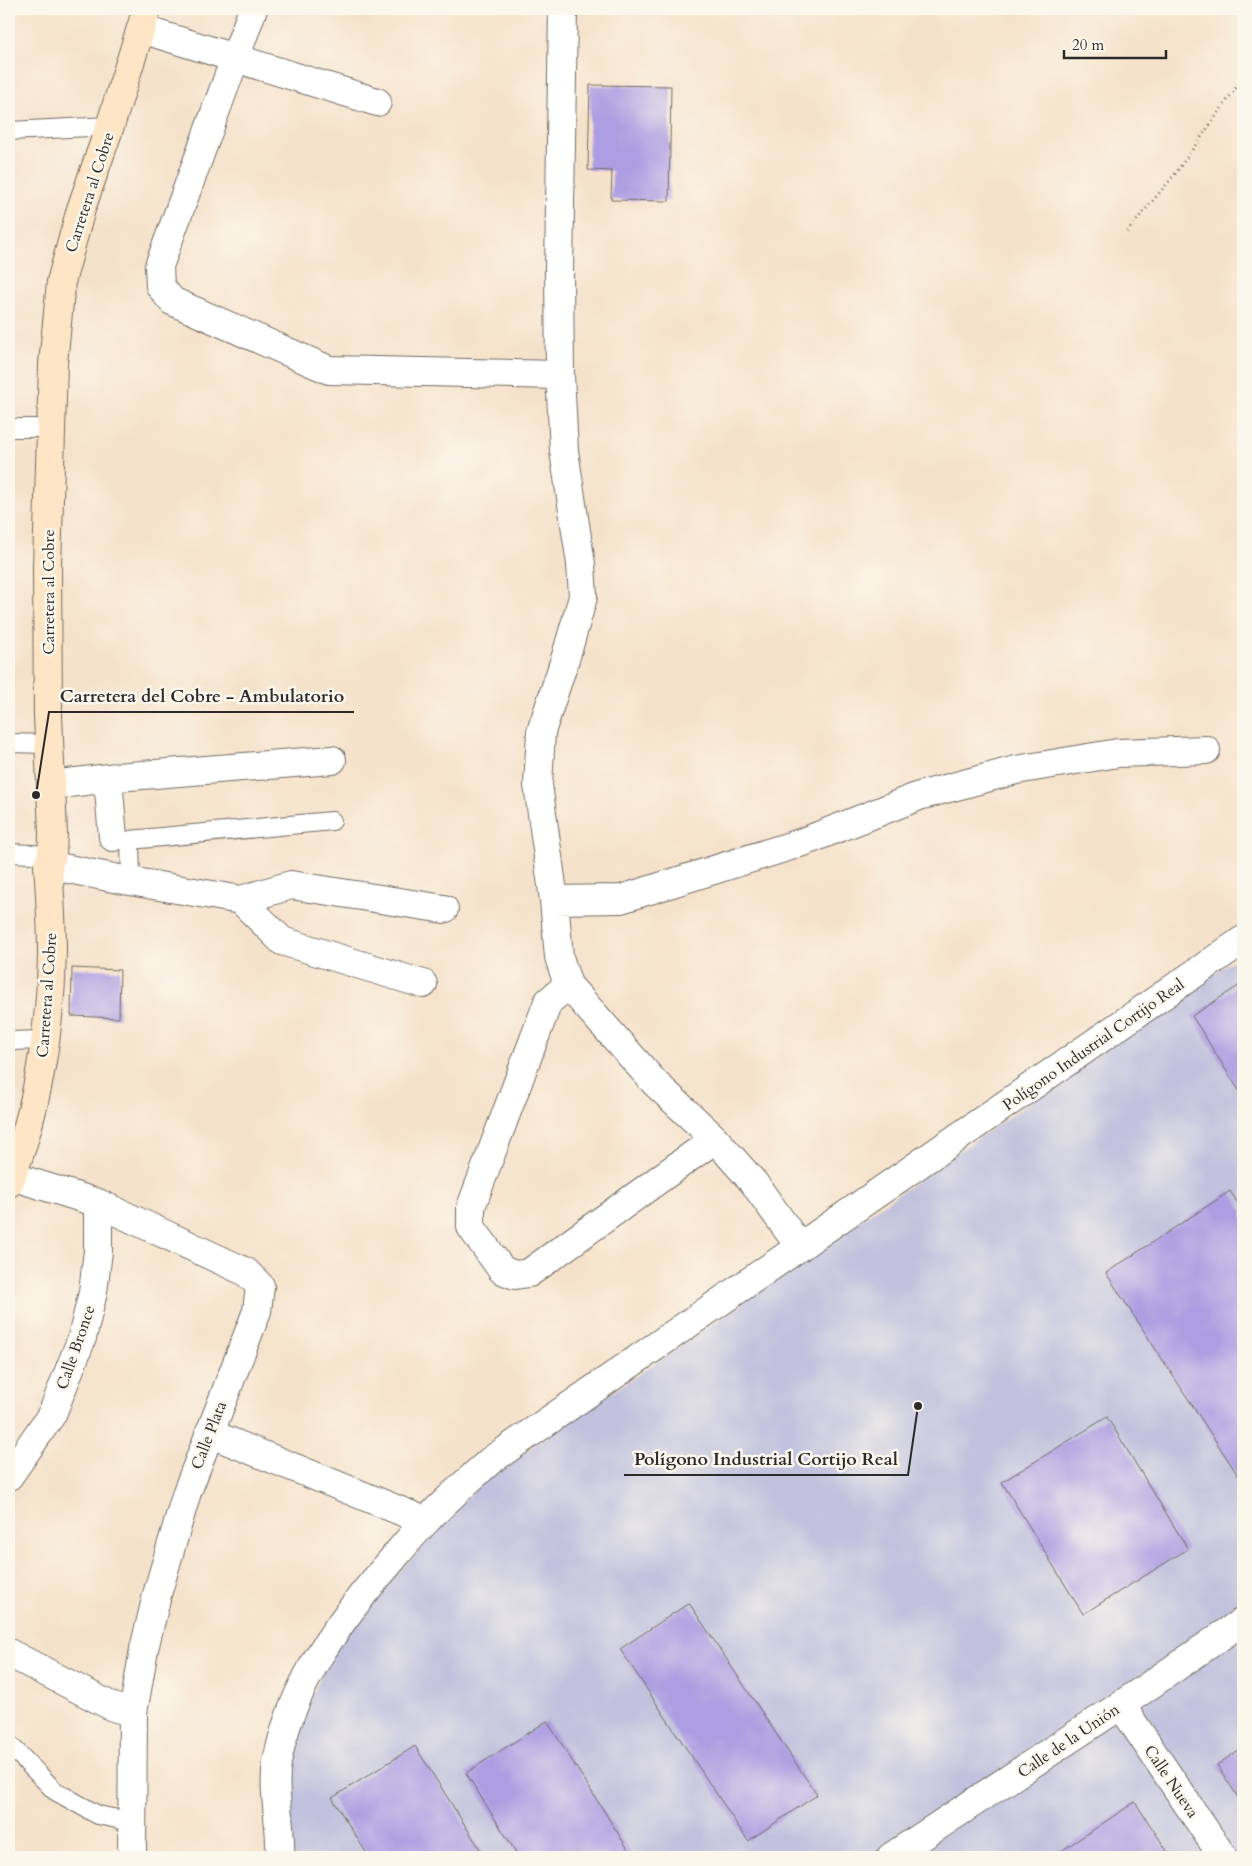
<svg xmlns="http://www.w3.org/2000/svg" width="1252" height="1866" font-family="Cardo,serif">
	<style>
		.industrial { fill: #c1c2dd }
		.building { fill: #ad9de2 }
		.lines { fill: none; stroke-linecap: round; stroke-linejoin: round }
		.lane-casing { stroke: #726b63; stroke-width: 20 }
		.street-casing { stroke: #726b63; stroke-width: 30 }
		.secondary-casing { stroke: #726b63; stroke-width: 30 }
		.path { stroke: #726b63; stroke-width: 3; stroke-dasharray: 1 4; stroke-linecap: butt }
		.lane { stroke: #fff; stroke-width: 18 }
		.street { stroke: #fff; stroke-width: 28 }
		.secondary { stroke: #fee5c5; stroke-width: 28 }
		.labels { text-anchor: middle; stroke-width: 5; stroke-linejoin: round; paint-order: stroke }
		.street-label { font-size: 16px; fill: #2b2b2b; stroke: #fbf7ec }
		.leader { fill: none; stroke: #2b2b2b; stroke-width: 2 }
		.callout-dot { fill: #2b2b2b; stroke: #fbf7ec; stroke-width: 2 }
		.callout-label { font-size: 18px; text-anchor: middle; font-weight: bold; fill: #2b2b2b; stroke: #fbf7ec; stroke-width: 5; stroke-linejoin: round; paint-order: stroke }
	</style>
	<rect width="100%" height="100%" fill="#fbf7ec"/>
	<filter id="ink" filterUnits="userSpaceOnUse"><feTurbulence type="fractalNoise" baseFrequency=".02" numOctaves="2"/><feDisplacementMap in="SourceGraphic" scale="10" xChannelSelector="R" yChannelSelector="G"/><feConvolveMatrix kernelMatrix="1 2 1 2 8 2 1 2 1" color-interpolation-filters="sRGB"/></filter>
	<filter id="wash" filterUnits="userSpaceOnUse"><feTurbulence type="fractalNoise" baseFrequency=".0096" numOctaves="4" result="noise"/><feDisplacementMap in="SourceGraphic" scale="20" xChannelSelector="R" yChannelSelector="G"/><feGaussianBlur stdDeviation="1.12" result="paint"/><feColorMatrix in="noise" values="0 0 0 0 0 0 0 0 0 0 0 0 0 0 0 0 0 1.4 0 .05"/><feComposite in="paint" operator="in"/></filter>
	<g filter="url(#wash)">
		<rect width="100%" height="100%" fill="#f5e2ca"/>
		<!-- industrial -->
		<path class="industrial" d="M1243,953V1857H289L286,1794L298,1730L324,1668L348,1627L486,1478L698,1334Z"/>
		<g id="blocks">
			<!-- building -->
			<path class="building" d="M590,85L671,86L669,201L611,200L612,171L588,170Z
				M72,968L120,970L119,1018L71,1016Z
				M1243,983V1097L1192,1016Z
				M1230,1191L1243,1211V1483L1106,1273Z
				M1107,1417L1188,1549L1083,1614L1002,1482Z
				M689,1603L817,1795L748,1841L620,1649Z
				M547,1721L633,1857H519L466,1773Z
				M415,1746L485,1857H369L332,1798Z
				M1243,1747V1805L1217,1765Z
				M1135,1802L1171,1857H1052Z"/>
		</g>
	</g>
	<g filter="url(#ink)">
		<use href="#blocks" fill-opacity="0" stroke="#726b63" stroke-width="1"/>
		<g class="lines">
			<!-- lane casing -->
			<g class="lane-casing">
				<path id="lane" d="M9,131L110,126
					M9,428H50
					M9,743L49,744
					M9,853L52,855
					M131,882L130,840L332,821
					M9,1041L45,1040
					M9,1744L55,1791L98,1815L132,1822"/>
			</g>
			<!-- street casing -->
			<g class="street-casing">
				<path id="street" d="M253,9L159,266L160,286L172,301L329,370L560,375
					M563,9L559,272L560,375L564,451L581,564L583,597L566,656L541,732L538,785L554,900L559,957L568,985L655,1083L715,1139L754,1183L800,1247
					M141,29L377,102
					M108,779L113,837
					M52,785L117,777L332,760
					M48,865L124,880L241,900
					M554,900L621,899L803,842L919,796L1016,770L1118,753L1206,750
					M423,984L282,941L241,900L291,885L444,909
					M568,985L548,1002L471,1207V1227L502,1270L515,1275L529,1273L715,1139
					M11,1176L98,1203L246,1272L260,1286L257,1311L187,1492L158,1591L144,1649L133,1713L132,1857
					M209,1433L425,1521
					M9,1476L52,1414L82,1338L93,1292L98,1251V1203
					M9,1653L113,1707L133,1713
					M1121,1705L1223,1857
					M280,1857C282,1826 272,1794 277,1763C290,1690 332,1630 379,1575C395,1557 409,1538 426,1521C446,1500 468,1481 490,1461L1243,940
					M891,1857L1121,1705L1243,1621"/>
			</g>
			<!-- secondary casing -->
			<g class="secondary-casing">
				<path id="secondary" d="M9,1183C37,1113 51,1027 52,952C52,923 50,894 48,865L52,855L53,834L48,715L47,567L53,364L61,282L81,209L110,126L147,9"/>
			</g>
			<!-- path -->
			<path class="path" d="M1127,232L1175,174L1243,78"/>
			<!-- lane -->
			<use href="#lane" class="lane"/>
			<!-- street -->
			<use href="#street" class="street"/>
			<!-- secondary -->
			<use href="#secondary" class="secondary"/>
		</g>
	</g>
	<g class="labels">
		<!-- street labels -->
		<g class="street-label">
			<text transform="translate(89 192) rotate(-72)" y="6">Carretera al Cobre</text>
			<text transform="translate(48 592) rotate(-90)" y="6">Carretera al Cobre</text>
			<text transform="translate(46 995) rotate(-86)" y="6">Carretera al Cobre</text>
			<text transform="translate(1093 1044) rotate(-35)" y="6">Polígono Industrial Cortijo Real</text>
			<text transform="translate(75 1347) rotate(-71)" y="6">Calle Bronce</text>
			<text transform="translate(208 1435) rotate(-69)" y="6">Calle Plata</text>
			<text transform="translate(1068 1740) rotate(-34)" y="6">Calle de la Unión</text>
			<text transform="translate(1172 1781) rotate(56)" y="6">Calle Nueva</text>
		</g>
	</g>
	<!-- callouts -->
	<path class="leader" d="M36 795L49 712H354M918 1406L908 1475H624"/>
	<g class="callout-dot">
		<circle cx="36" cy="795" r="5"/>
		<circle cx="918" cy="1406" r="5"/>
	</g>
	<g class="callout-label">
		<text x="202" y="702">Carretera del Cobre - Ambulatorio</text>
		<text x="766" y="1465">Polígono Industrial Cortijo Real</text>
	</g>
	<!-- margin -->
	<rect width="1252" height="1866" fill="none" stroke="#fbf7ec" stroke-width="30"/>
	<!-- scale -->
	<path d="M1064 50v8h102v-8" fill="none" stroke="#2b2b2b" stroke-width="2.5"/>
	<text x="1072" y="50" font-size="15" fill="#2b2b2b" stroke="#fbf7ec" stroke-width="4" paint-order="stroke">20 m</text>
</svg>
